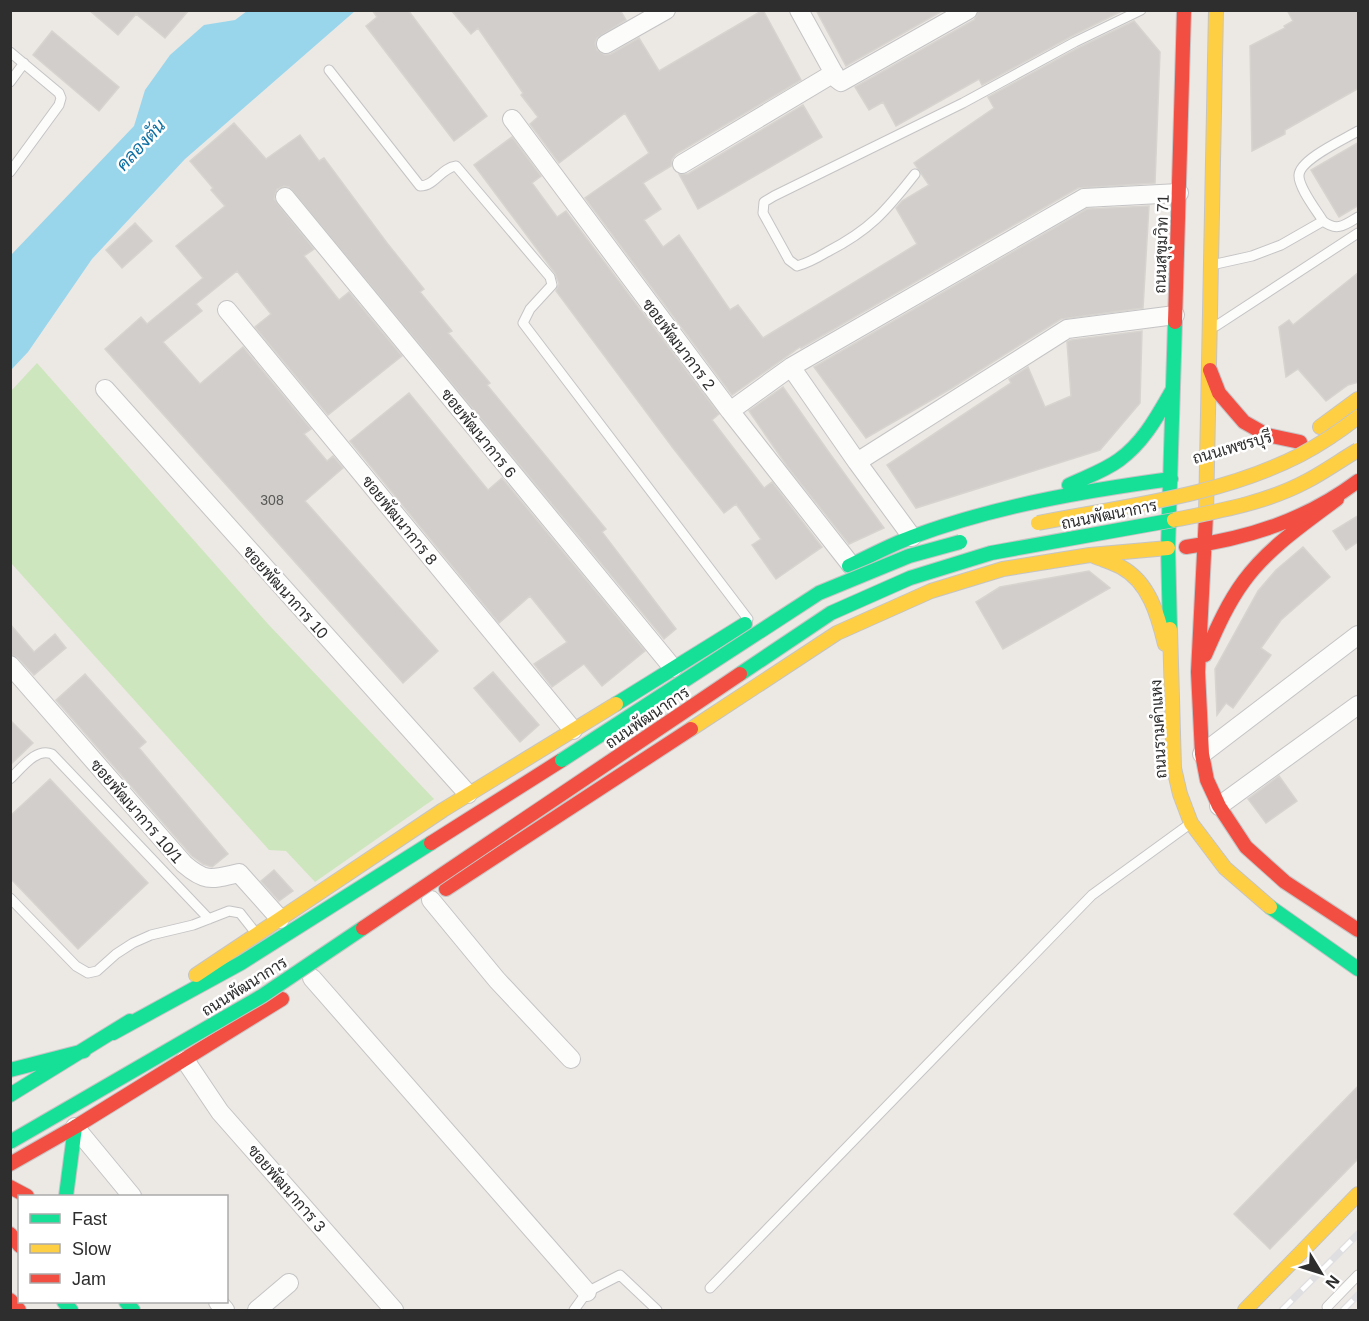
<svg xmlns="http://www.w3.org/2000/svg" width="1369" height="1321" font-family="Arial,Sarabun,sans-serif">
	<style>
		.green { fill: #cee6be }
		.water { fill: #99d6ec }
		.building { fill: #d1cecb; stroke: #d7d4d0; stroke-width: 1.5 }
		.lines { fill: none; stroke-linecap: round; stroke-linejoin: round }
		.lane-casing { stroke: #c5c4c5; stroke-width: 11 }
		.street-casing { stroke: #c5c4c5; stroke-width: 20 }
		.fast-casing { stroke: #c5c4c5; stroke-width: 16 }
		.slow-casing { stroke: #c5c4c5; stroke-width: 16 }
		.jam-casing { stroke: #c5c4c5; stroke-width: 16 }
		.lane { stroke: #fcfcfb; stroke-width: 9 }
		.street { stroke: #fcfcfb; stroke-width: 18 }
		.fast { stroke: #16e098; stroke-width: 14 }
		.slow { stroke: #ffcf43; stroke-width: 14 }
		.jam { stroke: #f24e42; stroke-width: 14 }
		.rail-casing { stroke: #dfdfe1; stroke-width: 7 }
		.rail { stroke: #fff; stroke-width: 4.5; stroke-dasharray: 14; stroke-linecap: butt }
		.fast-bridge-casing { stroke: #c6c5c4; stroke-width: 16; stroke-linecap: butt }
		.slow-bridge-casing { stroke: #c6c5c4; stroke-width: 16; stroke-linecap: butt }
		.jam-bridge-casing { stroke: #c6c5c4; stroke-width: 16; stroke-linecap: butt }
		.fast-bridge { stroke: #16e098; stroke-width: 14 }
		.slow-bridge { stroke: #ffcf43; stroke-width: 14 }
		.jam-bridge { stroke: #f24e42; stroke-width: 14 }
		.labels { text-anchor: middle; stroke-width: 5; stroke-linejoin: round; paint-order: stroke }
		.number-label { font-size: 14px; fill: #585857 }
		.street-label { font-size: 16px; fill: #2e2e2e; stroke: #fff }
		.water-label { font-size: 18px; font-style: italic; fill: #0d6fa3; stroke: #fff }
	</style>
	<rect width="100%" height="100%" fill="#ece8e4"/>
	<!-- green -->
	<path class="green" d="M37,363L268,624L434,799L315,882L286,851L269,850L11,563L10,392Z"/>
	<!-- water -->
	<path class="water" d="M247,11H355L185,159L92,259L28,352L11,370V255L134,126L145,90L170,55L204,25L235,20Z"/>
	<!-- building -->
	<path class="building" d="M89,10H189L165,38L136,14L118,35Z
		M372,10H408L487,116L454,141L366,26L377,17Z
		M451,10H620L626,20L597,38L595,43L597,50L605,55L611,54L639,38L659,71L763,10L801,80L676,154L672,159L671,166L643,183L661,209L644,220L663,247L679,235L730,310L738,305L763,338L917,244L896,208L902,201L929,185L914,163L994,108L988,97L1078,48L1134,21L1160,52L1155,183L1078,188L801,348L800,347L732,395L585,198L649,153L625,113L559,163L530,124L538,117L521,95L523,93L478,28L471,34Z
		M816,10H944L846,66Z
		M979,10H1124L1072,36L982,85L979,79L896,126L883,102L869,110L855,87L974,20Z
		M1287,10H1359V88L1285,130V134L1252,151L1250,46L1285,28L1284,26L1293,21Z
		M52,31L119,87L99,111L33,55Z
		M803,105L822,137L698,209L679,174H688Z
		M234,123L266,159L300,135L319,161L324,158L387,243L424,289L420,292L452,331L448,333L490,383L487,385L606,529L602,532L676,629L664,639L289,187L284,186L277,189L274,199L314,249L304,256L339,300L349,292L402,356L328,415L255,327L271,314L237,271L196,304L202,311L163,342L200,384L243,347L311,429L304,434L327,461L333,456L343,468L305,501L438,651L403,683L105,349L141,317L147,324L203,278L176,246L225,206L211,190L213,188L190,161Z
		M512,137L541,176L532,183L557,217L566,211L719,414L712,420L764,488L772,482L822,547L776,579L752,545L761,539L736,504L724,513L673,448L556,291L559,284L555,273L474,165Z
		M1359,142V205L1339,217L1311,170Z
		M1149,206L1143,308L1061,319L952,388L866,438L814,367L1087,209Z
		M135,223L152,241L122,268L106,250Z
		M1359,272V382L1348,385L1326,401L1298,369L1286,377L1279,327L1289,320L1293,325Z
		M1142,331L1140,403L1100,450L916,508L887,465L1011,383L1009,379L1028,367L1045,407L1071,396L1067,342L1071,340Z
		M783,387L828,451L884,528L849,544L787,466L749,411Z
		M409,393L488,490L502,478L645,651L602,686L584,664L552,687L534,664L567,642L530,596L499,623L350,441Z
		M1359,515V541L1346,550L1333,531Z
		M1303,547L1330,577L1281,620L1261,648L1271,655L1233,708L1226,703L1217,715L1215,669L1258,591L1276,570Z
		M1089,571L1110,588L1003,649L976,602L1000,587Z
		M10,624L34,652L55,634L66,648L34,675L18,658L10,654Z
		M493,672L539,725L520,742L474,688Z
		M85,674L146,742L139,748L228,854L212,867L203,864L192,856L56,700Z
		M10,720L33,743L10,765Z
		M1279,776L1297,801L1266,823L1248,799Z
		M50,779L148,883L78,949L10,878V816Z
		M274,870L293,891L279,901L261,881Z
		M1359,1085V1158L1270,1249L1234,1214Z"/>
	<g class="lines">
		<!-- lane casing -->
		<g class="lane-casing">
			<path id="lane" d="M10,52L59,93L61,98L59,105L10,172
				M329,70L420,186C435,186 441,168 456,166L550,277L552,285L530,309L523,323L748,619
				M10,82L24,63
				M915,174C886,211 870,230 827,252C817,258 808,263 797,266L789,260L763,213L764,202L774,196L963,103L1075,42L1141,10
				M1323,221C1337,232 1345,225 1358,217
				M1216,264L1252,256L1281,245L1323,221C1317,211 1298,187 1299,175C1300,159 1345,139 1358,131
				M1216,326L1358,233
				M10,779C21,769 36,747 52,754L209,919
				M10,898L76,966L88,973L97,971L116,954L133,943L151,935L193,925L229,911L240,913L255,932
				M710,1288L1092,895L1187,826
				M1327,1307L1358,1275
				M574,1310L587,1292L620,1275L657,1310"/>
		</g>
		<!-- street casing -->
		<g class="street-casing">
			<path id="street" d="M799,10L837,79L841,82L968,10
				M606,44L666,10
				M512,119L730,411L851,565
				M682,164L834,73
				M285,197L673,668
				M227,310L573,730
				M791,367L857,462L912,537
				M105,389L468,794
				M730,411L791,367L1084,198L1179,193
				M857,462L1067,329L1175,315
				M10,665L184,864C206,883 212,879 239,873L280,919
				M1202,754L1358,635
				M1219,806L1358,705
				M431,900L497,980L571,1059
				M312,978L587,1292
				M185,1060L220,1112L394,1310
				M75,1127L132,1196
				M218,1302L225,1310
				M257,1310L289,1283"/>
		</g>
		<!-- fast casing -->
		<g class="fast-casing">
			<path id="fast" d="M1069,485C1086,477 1104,471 1119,460C1144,442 1158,415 1173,389
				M849,566C870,556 890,545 912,537C995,506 1083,491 1171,479
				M1170,629L1168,548L1175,322
				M616,704L745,624
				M1270,907L1358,969
				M113,1033L241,963L431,843
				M10,1070L84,1051
				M10,1095L130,1021
				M66,1196L75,1127
				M64,1302L71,1310
				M126,1302L133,1310"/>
		</g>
		<!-- slow casing -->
		<g class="slow-casing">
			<path id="slow" d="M1320,427L1358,399
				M1206,515L1216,10
				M1094,556C1103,560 1112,562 1121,567C1149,582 1158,615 1165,644
				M1170,629L1174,768L1180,794L1191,823L1225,868L1270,907
				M691,729L837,633L931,591L1003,569L1090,555L1168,548
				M196,975L443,810L616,704
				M1245,1310L1358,1194"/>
		</g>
		<!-- jam casing -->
		<g class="jam-casing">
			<path id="jam" d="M1175,322L1184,10
				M1210,370L1219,393L1244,422L1267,435L1300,442
				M1206,515L1198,672L1202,754L1207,780L1219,806L1246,847L1285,882L1358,930
				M1186,547C1249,538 1306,520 1358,481
				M1205,655C1216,630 1227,604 1244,581C1268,548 1304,524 1337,499
				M431,843L562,760
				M446,889L691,729
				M10,1164L75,1127L282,999
				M10,1187L27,1196
				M10,1234L20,1246
				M10,1300L19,1310"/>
		</g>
		<!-- lane -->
		<use href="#lane" class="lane"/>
		<!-- street -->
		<use href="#street" class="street"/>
		<!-- fast -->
		<use href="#fast" class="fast"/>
		<!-- slow -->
		<use href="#slow" class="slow"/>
		<!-- jam -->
		<use href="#jam" class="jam"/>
		<!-- rail casing -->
		<g class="rail-casing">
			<path id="rail" d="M1282,1310L1358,1234
				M1343,1310L1358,1295"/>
		</g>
		<!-- rail -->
		<use href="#rail" class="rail"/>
		<!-- fast-bridge casing -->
		<g class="fast-bridge-casing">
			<path id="fast-bridge" d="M740,674L831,613L910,578L991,553L1174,520
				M562,760L819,593L909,556L960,542
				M10,1142L262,996L363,928"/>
		</g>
		<!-- slow-bridge casing -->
		<g class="slow-bridge-casing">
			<path id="slow-bridge" d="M1174,520C1219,511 1266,503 1307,481C1324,472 1341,460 1358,450
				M1038,523C1125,506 1220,496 1300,455C1321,444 1340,431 1358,417"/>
		</g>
		<!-- jam-bridge casing -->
		<g class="jam-bridge-casing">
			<path id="jam-bridge" d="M363,928L740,674"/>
		</g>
		<!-- fast-bridge -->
		<use href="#fast-bridge" class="fast-bridge"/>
		<!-- slow-bridge -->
		<use href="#slow-bridge" class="slow-bridge"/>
		<!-- jam-bridge -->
		<use href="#jam-bridge" class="jam-bridge"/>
	</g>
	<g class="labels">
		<!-- number labels -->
		<g class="number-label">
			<text x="272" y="505">308</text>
		</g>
		<!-- street labels -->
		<g class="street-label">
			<text transform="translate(1161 244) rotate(-88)" y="6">ถนนสุขุมวิท 71</text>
			<text transform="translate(679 344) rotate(53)" y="6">ซอยพัฒนาการ 2</text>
			<text transform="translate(479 433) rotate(51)" y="6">ซอยพัฒนาการ 6</text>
			<text transform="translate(1232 447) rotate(-16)" y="6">ถนนเพชรบุรี</text>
			<text transform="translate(1109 514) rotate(-11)" y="6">ถนนพัฒนาการ</text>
			<text transform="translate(400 520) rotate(51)" y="6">ซอยพัฒนาการ 8</text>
			<text transform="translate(286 592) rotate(48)" y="6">ซอยพัฒนาการ 10</text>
			<text transform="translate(647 717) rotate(-34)" y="6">ถนนพัฒนาการ</text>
			<text transform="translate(1158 729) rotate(-93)" y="6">ถนนรามคำแหง</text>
			<text transform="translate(137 811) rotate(49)" y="6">ซอยพัฒนาการ 10/1</text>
			<text transform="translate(244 986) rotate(-32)" y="6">ถนนพัฒนาการ</text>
			<text transform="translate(287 1188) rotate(49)" y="6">ซอยพัฒนาการ 3</text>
		</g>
		<!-- water labels -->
		<g class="water-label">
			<text transform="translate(141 145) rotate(-47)" y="6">คลองตัน</text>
		</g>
	</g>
	<!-- border -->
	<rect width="1369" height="1321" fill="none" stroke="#2e2e2e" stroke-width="24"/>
	<!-- legend -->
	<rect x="18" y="1195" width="210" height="108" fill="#ffffff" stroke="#ababab" stroke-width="1.5"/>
	<rect x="30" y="1214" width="30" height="9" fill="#16e098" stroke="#ababab" stroke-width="1.5"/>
	<text x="72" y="1225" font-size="18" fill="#2e2e2e">Fast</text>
	<rect x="30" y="1244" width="30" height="9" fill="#ffcf43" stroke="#ababab" stroke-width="1.5"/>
	<text x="72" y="1255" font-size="18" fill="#2e2e2e">Slow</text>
	<rect x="30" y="1274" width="30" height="9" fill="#f24e42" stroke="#ababab" stroke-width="1.5"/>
	<text x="72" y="1285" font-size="18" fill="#2e2e2e">Jam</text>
	<!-- north arrow -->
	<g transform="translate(1321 1273) rotate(128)" stroke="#ffffff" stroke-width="4.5" paint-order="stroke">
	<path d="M0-4.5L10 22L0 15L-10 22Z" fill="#2e2e2e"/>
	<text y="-9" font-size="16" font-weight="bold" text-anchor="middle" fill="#2e2e2e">N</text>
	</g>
</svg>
